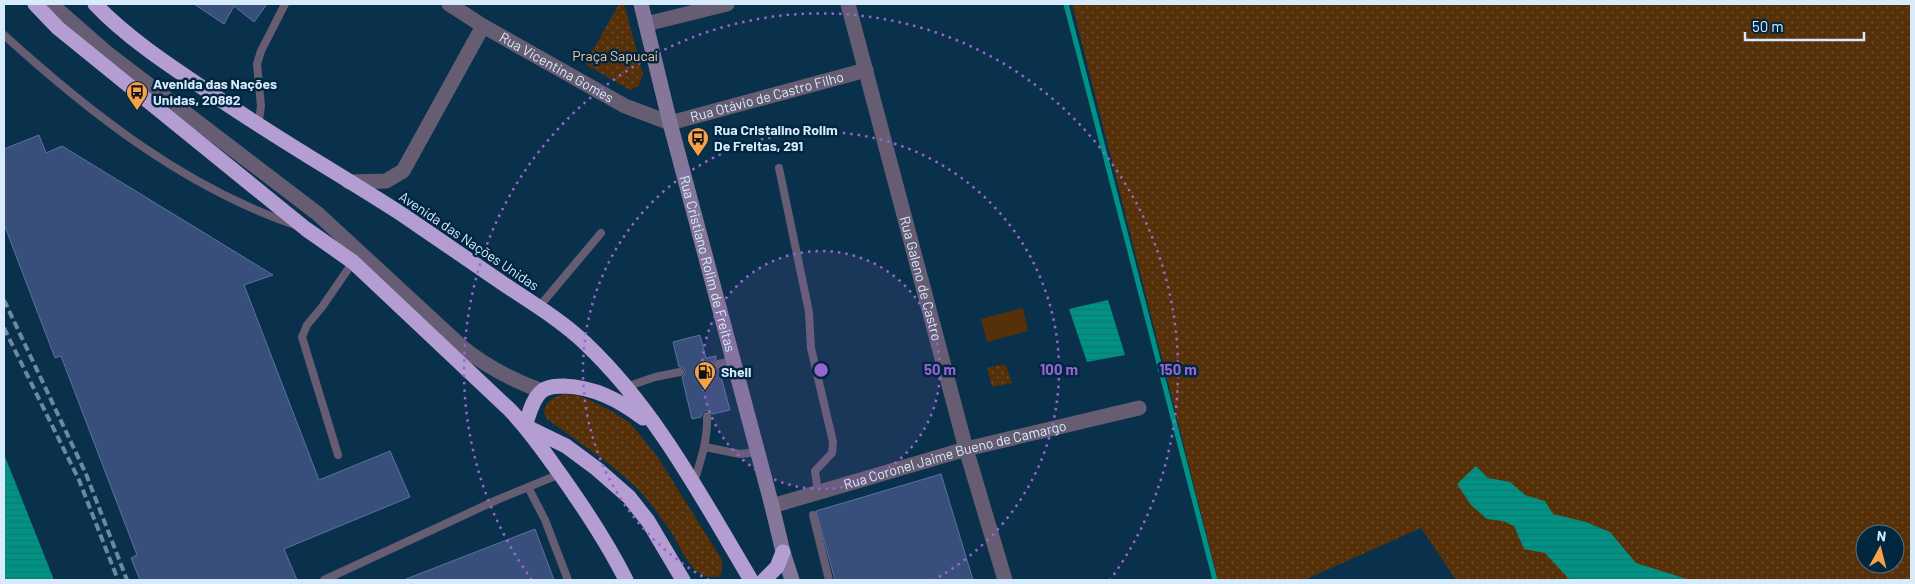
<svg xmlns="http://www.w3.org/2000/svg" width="1915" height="584" font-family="Barlow,sans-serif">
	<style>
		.green { fill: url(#green-dots); fill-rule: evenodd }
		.pitch { fill: #553008 }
		.water { fill: url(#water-rules) }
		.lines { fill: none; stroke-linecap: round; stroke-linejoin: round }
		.stream { stroke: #009284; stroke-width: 5 }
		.building { fill: #384f7b; stroke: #5a72a1 }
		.lane { stroke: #665d73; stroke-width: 8 }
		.street { stroke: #665d73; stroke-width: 15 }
		.secondary { stroke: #85779a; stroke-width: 15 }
		.highway { stroke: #b39dd2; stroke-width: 15 }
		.rail { stroke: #6b899f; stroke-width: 4; stroke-dasharray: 8 4; stroke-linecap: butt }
		.ring { fill: none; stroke: #9765d1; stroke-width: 2.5; stroke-dasharray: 2.5 5 }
		.labels { text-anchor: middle; stroke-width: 5; stroke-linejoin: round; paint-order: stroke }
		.park-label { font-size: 14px; fill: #fac79b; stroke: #002640 }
		.street-label { font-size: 14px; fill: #d7ebfc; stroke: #002640 }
		.poi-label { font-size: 14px; font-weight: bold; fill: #d7ebfc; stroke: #002640; text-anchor: start }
		.centre { fill: #9765d1; stroke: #002640; stroke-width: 2.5 }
		.ring-label { font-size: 15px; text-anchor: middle; font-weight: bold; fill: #9765d1; stroke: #002640; stroke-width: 5; stroke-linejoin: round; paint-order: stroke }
	</style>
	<defs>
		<pattern id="green-dots" width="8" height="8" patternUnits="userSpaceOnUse" patternTransform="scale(1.25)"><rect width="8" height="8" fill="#553008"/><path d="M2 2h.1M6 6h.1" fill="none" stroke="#6d4e2d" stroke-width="1.8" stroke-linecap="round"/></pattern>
		<pattern id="water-rules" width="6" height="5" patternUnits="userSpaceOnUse" patternTransform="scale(1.25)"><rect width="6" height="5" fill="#009284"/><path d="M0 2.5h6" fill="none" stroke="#167770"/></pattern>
	</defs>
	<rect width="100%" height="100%" fill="#0a314b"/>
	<!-- green -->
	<path class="green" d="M619,4H624L643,74L639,86L630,90L585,64Z
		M1072,4H1911V580H1456L1421,528L1304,580H1218ZM1865,534H1895V564H1865Z
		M1005,364L1012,383L992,387L987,368Z
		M564,394L580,396L610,410L630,423L657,456L722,560V571L720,576C693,584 683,550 671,532C665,523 659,515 653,507C631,475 579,443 547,419L544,413C545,401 553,398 564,394Z"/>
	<!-- pitch -->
	<path class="pitch" d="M1023,308L1028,331L987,342L981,319Z"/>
	<!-- water -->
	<path class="water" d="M1108,300L1125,355L1087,362L1069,309Z
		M4,454L54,580H4Z
		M1476,466L1488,478L1510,482L1525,495L1545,501L1553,514L1586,522L1610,532L1636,563L1690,580H1570L1545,553L1524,549L1514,526L1503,521L1487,519L1471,505L1457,484Z"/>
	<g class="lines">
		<!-- stream -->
		<path class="stream" d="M1066,4L1215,580"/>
	</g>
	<!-- building -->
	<path class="building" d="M194,4H267L254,22L234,6L224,24Z
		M39,135L46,153L62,146L273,275L244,285L319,480L390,451L410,497L284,549L297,580H140L131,558L137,555L61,356L55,358L4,224V149Z
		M700,335L706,358L716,356V359L713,362V366L716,369H719L730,410L712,414L706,410L702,413L701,417L692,419L682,377L685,374V370L682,367H679L673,342Z
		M941,474L973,580H835L816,511Z
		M535,529L554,580H406V579Z"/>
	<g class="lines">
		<!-- lane -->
		<path class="lane" d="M4,35C90,113 184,187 295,225
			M258,126L261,106L257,64L261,51L285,4
			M779,168L809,312L811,348L833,442L832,453L815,471L818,492
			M538,308L601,233
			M718,364L734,361
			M626,387L655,377L680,372
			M705,447L740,454L758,452
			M338,455L302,337L307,325L322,307L353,262
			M694,482C701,460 708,439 707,416
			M528,487L545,520L568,580
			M813,515L829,580
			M324,580L499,499L560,474"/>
		<!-- street -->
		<g class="street">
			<path d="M51,4L107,53L318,214L462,347C487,367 512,380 542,391"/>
			<path id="s1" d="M449,4L483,26L625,106L670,123L866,70"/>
			<path id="s2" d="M848,4L966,449L1005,580"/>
			<path d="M646,24L727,4"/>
			<path d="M349,182L386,181L403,171L483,26"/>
			<path id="s3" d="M772,506L966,449L1139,408"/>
		</g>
		<!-- secondary -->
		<path class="secondary" id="s4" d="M641,4L670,123L772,506L783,552L792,580"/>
		<!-- highway -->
		<path class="highway" d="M35,4L58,28L306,229L353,262L510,410C527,428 541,447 555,467C581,503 606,540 626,580
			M95,4C128,39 175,69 215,96C276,138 341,175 403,215C434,236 464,257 495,278C525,299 559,318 585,343C656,410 702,498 751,580
			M525,426C529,415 532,399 542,391C548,386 557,386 564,386C594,387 619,400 643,418
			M527,427L566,446L597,469L629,497L648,521L683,580
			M764,580L777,567L783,552"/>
		<!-- rail -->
		<path class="rail" d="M4,300L86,474L127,580
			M4,328L79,480L118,580"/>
	</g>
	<!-- distance rings -->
	<circle cx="821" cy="370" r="119" fill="#9765d1" fill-opacity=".12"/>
	<g class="ring">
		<circle cx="821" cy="370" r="119"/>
		<path d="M709 580A238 238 0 1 1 933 580"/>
		<path d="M532 580A357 357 0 1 1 1110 580"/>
	</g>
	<!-- icons -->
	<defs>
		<g id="bus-pin" transform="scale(1.125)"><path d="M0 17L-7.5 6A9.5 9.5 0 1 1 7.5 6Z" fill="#f7a14a" stroke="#002640"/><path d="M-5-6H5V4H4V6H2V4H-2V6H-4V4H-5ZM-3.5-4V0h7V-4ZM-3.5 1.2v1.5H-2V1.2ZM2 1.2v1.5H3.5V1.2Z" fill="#111"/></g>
		<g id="fuel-pin" transform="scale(1.125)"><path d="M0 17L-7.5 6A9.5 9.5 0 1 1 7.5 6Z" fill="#f7a14a" stroke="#002640"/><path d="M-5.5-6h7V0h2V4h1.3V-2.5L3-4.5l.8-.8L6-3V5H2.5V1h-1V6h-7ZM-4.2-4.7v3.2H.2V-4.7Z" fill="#111"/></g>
	</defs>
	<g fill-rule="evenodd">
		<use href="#bus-pin" x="137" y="92"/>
		<use href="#bus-pin" x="698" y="138"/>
		<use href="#fuel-pin" x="705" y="372"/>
	</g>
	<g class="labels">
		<!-- park labels -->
		<g class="park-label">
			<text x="615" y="61">Praça Sapucaí</text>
		</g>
		<!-- street labels -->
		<g class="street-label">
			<text dy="5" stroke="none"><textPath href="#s1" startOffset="125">Rua Vicentina Gomes</textPath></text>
			<text dy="5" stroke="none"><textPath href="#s1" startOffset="352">Rua Otávio de Castro Filho</textPath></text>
			<text transform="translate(469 241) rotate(34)" y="5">Avenida das Nações Unidas</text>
			<text dy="5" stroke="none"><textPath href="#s4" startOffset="268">Rua Cristiano Rolim de Freitas</textPath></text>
			<text dy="5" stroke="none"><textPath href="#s2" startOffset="284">Rua Galeno de Castro</textPath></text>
			<text dy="5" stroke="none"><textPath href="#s3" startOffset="190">Rua Coronel Jaime Bueno de Camargo</textPath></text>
		</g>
		<!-- poi labels -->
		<g class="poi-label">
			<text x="153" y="89">Avenida das Nações<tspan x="153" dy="16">Unidas, 20882</tspan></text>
			<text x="714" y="135">Rua Cristalino Rolim<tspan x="714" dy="16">De Freitas, 291</tspan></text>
			<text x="721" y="377">Shell</text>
		</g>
	</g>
	<circle cx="821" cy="370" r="8" class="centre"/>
	<g class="ring-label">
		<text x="940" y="375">50 m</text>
		<text x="1059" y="375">100 m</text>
		<text x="1178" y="375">150 m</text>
	</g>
	<!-- border -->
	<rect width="1915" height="584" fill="none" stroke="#d7ebfc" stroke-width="10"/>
	<!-- north arrow -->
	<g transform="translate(1880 549) rotate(7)"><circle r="24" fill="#002640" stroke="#56758b"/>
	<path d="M0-4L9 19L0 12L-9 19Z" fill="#f7a14a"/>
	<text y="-8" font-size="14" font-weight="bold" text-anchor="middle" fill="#d7ebfc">N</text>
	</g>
	<!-- scale -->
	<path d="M1745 32v8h119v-8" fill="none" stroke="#d7ebfc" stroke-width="2.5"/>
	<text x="1752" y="32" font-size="15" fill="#d7ebfc" stroke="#002640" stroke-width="4" paint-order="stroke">50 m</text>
</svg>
